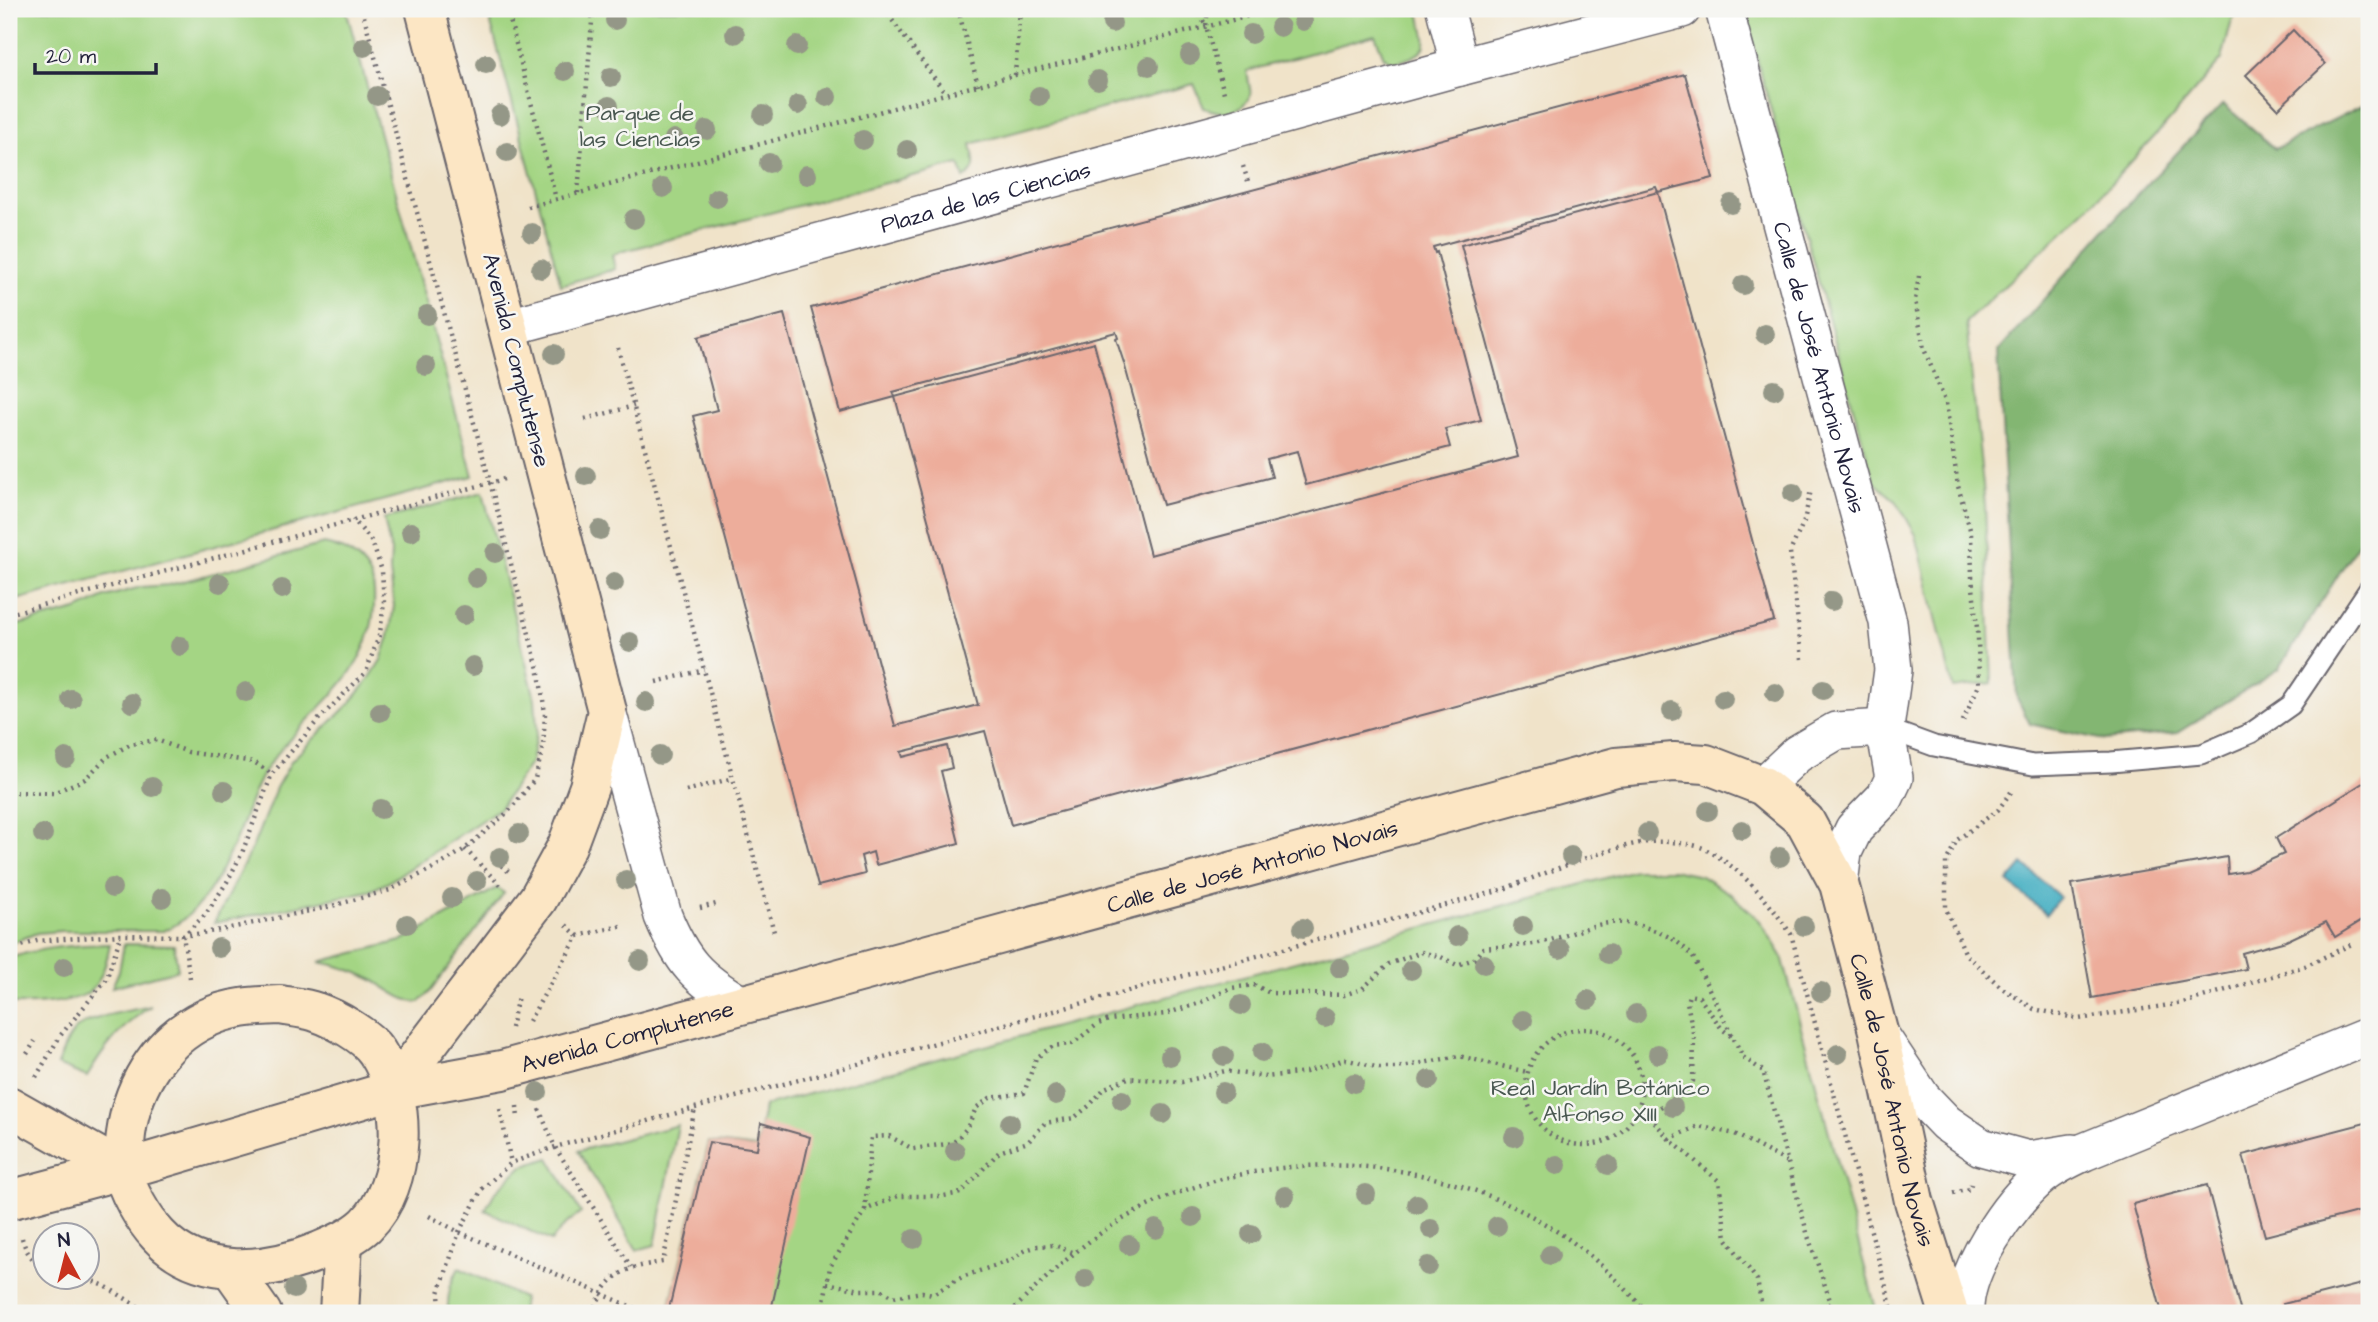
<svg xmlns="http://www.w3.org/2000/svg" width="2378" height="1322" font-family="'Architects Daughter',sans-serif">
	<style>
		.green { fill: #a4d584; stroke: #637c60; stroke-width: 2 }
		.forest { fill: #83b672; stroke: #526c56; stroke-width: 2 }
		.water { fill: #44afc2; stroke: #33687e; stroke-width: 2 }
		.building { fill: #edad9b }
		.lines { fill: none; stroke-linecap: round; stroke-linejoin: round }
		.lane-casing { stroke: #6a666d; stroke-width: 23 }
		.street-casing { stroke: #6a666d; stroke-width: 40 }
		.secondary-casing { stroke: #6a666d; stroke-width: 42 }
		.path { stroke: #6a666d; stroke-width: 4.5; stroke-dasharray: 2 5; stroke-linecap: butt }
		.lane { stroke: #fff; stroke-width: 19 }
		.street { stroke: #fff; stroke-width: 37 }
		.secondary { stroke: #fce6c4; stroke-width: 38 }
		.tree { fill: #949787 }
		.labels { text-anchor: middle; stroke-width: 5; stroke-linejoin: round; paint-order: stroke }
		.park-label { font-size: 23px; fill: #495851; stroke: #f6f6f2 }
		.street-label { font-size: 23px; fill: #22223b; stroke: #f6f6f2 }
	</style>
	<rect width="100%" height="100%" fill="#f6f6f2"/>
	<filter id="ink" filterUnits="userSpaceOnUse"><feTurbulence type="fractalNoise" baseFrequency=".0143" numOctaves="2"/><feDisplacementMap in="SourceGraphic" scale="14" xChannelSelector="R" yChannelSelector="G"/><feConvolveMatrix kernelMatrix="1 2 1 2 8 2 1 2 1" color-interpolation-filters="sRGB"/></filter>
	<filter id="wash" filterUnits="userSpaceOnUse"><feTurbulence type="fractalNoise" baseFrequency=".00686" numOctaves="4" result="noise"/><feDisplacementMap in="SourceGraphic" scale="28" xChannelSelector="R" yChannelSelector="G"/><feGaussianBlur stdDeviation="1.57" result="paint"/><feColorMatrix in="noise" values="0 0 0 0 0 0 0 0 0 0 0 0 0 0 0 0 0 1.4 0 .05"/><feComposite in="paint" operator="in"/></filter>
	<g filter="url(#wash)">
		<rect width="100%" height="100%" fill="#f0e3c9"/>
		<!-- green -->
		<path class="green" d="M9,9H346L473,476L9,602Z
			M487,9H1418C1428,46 1434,52 1393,63L1384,57L1375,35L1247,71L1251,95C1239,115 1224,115 1204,108L1194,84L971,144C974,160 979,169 964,178L959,164L620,252L612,255L615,269L561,285Z
			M1743,9H2240L2232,20L2222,59L2168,122L2090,206L1966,322L1985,505L1992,683L1953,688L1916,535L1897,502L1874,482Z
			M483,492L535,699L537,730L531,762L500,808L387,883L369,891L214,923L253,846L276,788L292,760L350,703L366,684L381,660L389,636L394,606L390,571L391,552L384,519Z
			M324,544C349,549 372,563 374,591C379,677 305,709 264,772C253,790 247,812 239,831C232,849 223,867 214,884C201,904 185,923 163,931H61L37,933L9,944V627L77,610L105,597L141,587L169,585Z
			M1635,870H1672L1701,876L1732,895L1760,921L1782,956L1877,1313H668L709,1142L757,1148L764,1106Z
			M497,888L504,893L429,993L420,1002C403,1003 386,987 371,979C355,971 337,965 319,962L401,941Z
			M110,944C107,960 102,984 86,994C70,1003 27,1006 9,1003V958C43,947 74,945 110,944Z
			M124,944L174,945L178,970L112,987L119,971Z
			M151,1006C122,1025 104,1048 87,1077L57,1065C62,1054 66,1040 74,1031C87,1016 131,1011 151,1006Z
			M678,1125L655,1245L637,1250L578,1151Z
			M549,1158L581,1213L565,1225L551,1241L485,1210L495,1192L521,1167Z
			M459,1268L523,1298L521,1313H448C447,1297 450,1282 459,1268Z"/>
		<!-- forest -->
		<path class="forest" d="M2369,102V526L2279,669L2177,733L2104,740L2030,724L2017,698L1998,351L2109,225L2223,104L2275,149Z"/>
		<!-- water -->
		<path class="water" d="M2023,864L2060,897L2046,914L2008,882Z"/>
		<g id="blocks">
			<!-- building -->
			<path class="building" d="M2293,30L2325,64L2278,109L2246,75Z
				M1685,74L1713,178L1658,192L1656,187L1433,247L1435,253L1437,252L1481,420L1445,429L1450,447L1306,485L1297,451L1267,459L1272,477L1163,505L1124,363L1116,339L1118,338L1116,332L893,392L895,397L840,412L811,308Z
				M1658,192L1774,621L1011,825L985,731L901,752L903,757L947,746L952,768L941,771L959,843L876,865L873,852L861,856L865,874L818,886L693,416L717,410L698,337L784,314L895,726L978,705L895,397L1094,343L1150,555L1518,457L1461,245Z
				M2369,779V916L2335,937L2326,922L2286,941L2242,953L2246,969L2092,998L2072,884L2227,857L2228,874L2246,871L2284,854L2276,838Z
				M2369,1122V1209L2265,1236L2243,1155Z
				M761,1123L810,1137L772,1306L777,1307L776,1313H668L709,1142L757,1149Z
				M2207,1185L2241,1313H2162L2133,1204Z
				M2369,1282V1313H2285L2283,1304Z"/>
		</g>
	</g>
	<g filter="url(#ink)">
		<use href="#blocks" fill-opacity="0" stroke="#6a666d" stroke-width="2"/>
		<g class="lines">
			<!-- lane casing -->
			<g class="lane-casing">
				<path id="lane" d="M1885,728L1934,746L2033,765L2111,762L2202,754L2251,733L2291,705L2369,589"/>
			</g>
			<!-- street casing -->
			<g class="street-casing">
				<g id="street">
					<path d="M1445,9L1460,67"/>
					<path id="s1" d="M1724,9L1888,622L1893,670L1885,728L1894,778L1885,797L1854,829L1843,852L1839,884"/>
					<path id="s2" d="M509,327L1460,67L1682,9"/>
					<path d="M607,711L663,916C682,962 697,978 740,1004"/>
					<path d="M1763,786L1797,754L1836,731L1885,728"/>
					<path d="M1880,1035L1922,1098L1946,1123L1981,1147L2029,1160L2072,1153"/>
					<path d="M1965,1313C1963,1270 2009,1203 2042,1176C2054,1166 2070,1159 2084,1152L2369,1036"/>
				</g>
			</g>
			<!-- secondary casing -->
			<g class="secondary-casing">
				<g id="secondary">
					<path d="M280,1005C291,1007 305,1008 316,1012C334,1018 367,1036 377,1052C408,1099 407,1184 366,1225C353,1237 336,1244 320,1251C268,1272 200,1281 158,1235C144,1220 126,1190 123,1170C121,1162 124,1152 125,1144C129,1091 157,1041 207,1018C230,1007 255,1006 280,1005Z"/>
					<path d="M393,1090L538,899L567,846L589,787L607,711L425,9"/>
					<path d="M9,1106L122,1170"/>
					<path id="s3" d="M9,1200L122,1170L393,1090L502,1070L1616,767L1674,762L1706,764L1763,786L1805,821L1839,884L1878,1031L1914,1201L1949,1313"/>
					<path d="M231,1269L262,1313"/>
					<path d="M339,1313L343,1242"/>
				</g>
			</g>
			<!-- path -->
			<path class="path" d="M507,9L556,199
				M884,9L946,94
				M958,9L978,85
				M1195,9L1206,25
				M1208,9L1206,26L1224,93
				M1015,75L1020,9
				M1243,166L1248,181
				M578,193L593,9
				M528,207L1015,75L1276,9
				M1919,276L1915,300L1924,349L1946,403L1958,486L1971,533L1972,577L1978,638L1979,685L1962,723
				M618,348L774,932
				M585,419L634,406
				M9,614L504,479
				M1802,659L1790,552L1804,521L1811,490
				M656,682L704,670
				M686,791L733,778
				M9,792L53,793L85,779L107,757L131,744L157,740L188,752L254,762L272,774
				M2011,792L1998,810L1957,840L1946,862V909L1966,955L2002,988L2034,1009L2079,1019L2183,1003L2305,966L2354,943
				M465,849L500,885
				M496,861L509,872
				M700,908L716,904
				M578,936L625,925
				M9,950L37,941L121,935L183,936L221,930L328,907L390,890L443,863L465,849L508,812L535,779L543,748L545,713L539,673L490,482L362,9
				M190,978L183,936L206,914L227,882L242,853L272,774L319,719L366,672L380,633L384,603L382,571L372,542L353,519
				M529,1021L578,936L566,925
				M511,1028L518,996
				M1526 1087a58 58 0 1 1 116 0a58 58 0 1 1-116 0Z
				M27,1054L35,1041
				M36,1077L60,1036L106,980L121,935
				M517,1106L518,1119
				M500,1109L511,1163
				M539,1109L555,1147L631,1267
				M1638,1110L1648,1114L1669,1139L1719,1181L1726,1238L1757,1280L1763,1313
				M1648,1114L1686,1092L1693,1081L1694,1038L1687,1002L1689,995L1699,997L1722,1029L1732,1037
				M1669,1139L1698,1126L1735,1134L1787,1162
				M1953,1193L1970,1189L1971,1184
				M865,1210L871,1137L889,1136L913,1149L953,1143L967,1128L976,1108L990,1098L1024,1093L1036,1058L1053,1046L1072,1044L1098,1024L1109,1020L1165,1014L1197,1004L1231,988L1254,985L1270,993L1344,995L1362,989L1389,964L1421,952L1441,957L1457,965L1474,959L1483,948C1502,946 1524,947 1543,942C1587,931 1606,912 1653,930C1670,936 1681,943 1693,957L1743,1057L1763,1071L1808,1236L1831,1303L1820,1313
				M429,1216L459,1232L646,1313
				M22,1238C26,1252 32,1261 46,1269
				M81,1276L105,1286L149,1313
				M827,1283L860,1290H882L893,1297L922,1292L933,1294L962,1277L1011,1260L1026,1250L1038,1246L1053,1245L1075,1253
				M9,1308L17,1313
				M440,1313L439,1293L459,1232L482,1189L511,1163L555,1147L695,1108L1498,891C1543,875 1593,852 1640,843C1657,840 1695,842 1709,851C1745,872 1768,901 1791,934L1893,1313
				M593,1313C608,1273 623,1268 663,1262L695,1108
				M822,1313L830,1267L865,1210L898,1196H944L961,1193L999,1152L1028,1142L1045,1123L1074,1118L1090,1105L1105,1088L1128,1078L1182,1082L1225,1071L1266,1077L1306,1072L1345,1059L1379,1068H1397L1459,1056L1527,1072
				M1010,1313C1045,1278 1080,1244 1123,1219C1256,1143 1430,1148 1558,1232C1592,1254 1621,1283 1648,1313"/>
			<!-- lane -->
			<use href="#lane" class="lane"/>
			<!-- street -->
			<use href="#street" class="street"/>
			<!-- secondary -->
			<use href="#secondary" class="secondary"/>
		</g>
		<!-- trees -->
		<g class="tree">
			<circle cx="615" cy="20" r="10"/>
			<circle cx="1303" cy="21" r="10"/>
			<circle cx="1112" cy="23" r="10"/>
			<circle cx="1280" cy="27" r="10"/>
			<circle cx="735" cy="34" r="10"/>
			<circle cx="1251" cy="34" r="10"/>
			<circle cx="797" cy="46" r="10"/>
			<circle cx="364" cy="47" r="10"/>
			<circle cx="1190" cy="55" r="10"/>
			<circle cx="486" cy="64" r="10"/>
			<circle cx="1149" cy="66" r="10"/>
			<circle cx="565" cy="71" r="10"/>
			<circle cx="611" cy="77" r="10"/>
			<circle cx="1098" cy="80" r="10"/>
			<circle cx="377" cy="96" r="10"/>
			<circle cx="1039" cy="96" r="10"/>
			<circle cx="827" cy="97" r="10"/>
			<circle cx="798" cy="105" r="10"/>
			<circle cx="609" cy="106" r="10"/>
			<circle cx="500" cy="115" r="10"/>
			<circle cx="763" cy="115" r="10"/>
			<circle cx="707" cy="130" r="10"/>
			<circle cx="674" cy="139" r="10"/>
			<circle cx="863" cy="140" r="10"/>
			<circle cx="907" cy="150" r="10"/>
			<circle cx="507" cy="152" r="10"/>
			<circle cx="769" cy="163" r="10"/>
			<circle cx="807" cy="175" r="10"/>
			<circle cx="663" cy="188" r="10"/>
			<circle cx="717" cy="198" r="10"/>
			<circle cx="1731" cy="204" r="10"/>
			<circle cx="634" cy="219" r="10"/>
			<circle cx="532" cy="233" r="10"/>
			<circle cx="541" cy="269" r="10"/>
			<circle cx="1743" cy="285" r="10"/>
			<circle cx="427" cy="315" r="10"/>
			<circle cx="1765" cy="334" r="10"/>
			<circle cx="554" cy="354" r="10"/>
			<circle cx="426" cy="366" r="10"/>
			<circle cx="1774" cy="390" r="10"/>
			<circle cx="586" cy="476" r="10"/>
			<circle cx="1793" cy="493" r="10"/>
			<circle cx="600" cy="530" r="10"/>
			<circle cx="411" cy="532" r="10"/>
			<circle cx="495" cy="553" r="10"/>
			<circle cx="476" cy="578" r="10"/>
			<circle cx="220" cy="583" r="10"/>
			<circle cx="614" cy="583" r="10"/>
			<circle cx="282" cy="589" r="10"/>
			<circle cx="1832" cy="601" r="10"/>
			<circle cx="464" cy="615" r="10"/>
			<circle cx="630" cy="642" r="10"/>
			<circle cx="180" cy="646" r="10"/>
			<circle cx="473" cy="666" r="10"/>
			<circle cx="1823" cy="690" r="10"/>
			<circle cx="246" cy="692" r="10"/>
			<circle cx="1775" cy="693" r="10"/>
			<circle cx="71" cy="699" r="10"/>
			<circle cx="1723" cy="699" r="10"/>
			<circle cx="646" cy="702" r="10"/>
			<circle cx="132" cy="703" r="10"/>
			<circle cx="1672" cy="711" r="10"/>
			<circle cx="380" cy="712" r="10"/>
			<circle cx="660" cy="755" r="10"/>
			<circle cx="66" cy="758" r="10"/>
			<circle cx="152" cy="787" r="10"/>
			<circle cx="224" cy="791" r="10"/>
			<circle cx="381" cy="809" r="10"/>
			<circle cx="1708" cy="811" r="10"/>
			<circle cx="1742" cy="830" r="10"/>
			<circle cx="1647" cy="833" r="10"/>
			<circle cx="43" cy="834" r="10"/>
			<circle cx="519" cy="834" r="10"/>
			<circle cx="1571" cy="856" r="10"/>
			<circle cx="500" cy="857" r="10"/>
			<circle cx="1780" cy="857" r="10"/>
			<circle cx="626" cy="880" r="10"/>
			<circle cx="477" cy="881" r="10"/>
			<circle cx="112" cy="888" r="10"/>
			<circle cx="162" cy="898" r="10"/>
			<circle cx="452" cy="898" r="10"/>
			<circle cx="407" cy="924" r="10"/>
			<circle cx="1523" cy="926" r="10"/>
			<circle cx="1804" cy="926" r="10"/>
			<circle cx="1303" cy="928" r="10"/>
			<circle cx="1457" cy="936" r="10"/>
			<circle cx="219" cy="948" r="10"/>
			<circle cx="1560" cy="949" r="10"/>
			<circle cx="1608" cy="954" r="10"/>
			<circle cx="640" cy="961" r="10"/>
			<circle cx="1484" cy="964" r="10"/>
			<circle cx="64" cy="967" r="10"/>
			<circle cx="1340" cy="968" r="10"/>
			<circle cx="1411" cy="970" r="10"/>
			<circle cx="1821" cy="992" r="10"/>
			<circle cx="1588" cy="1000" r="10"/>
			<circle cx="1241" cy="1005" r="10"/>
			<circle cx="1636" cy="1014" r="10"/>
			<circle cx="1325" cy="1018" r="10"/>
			<circle cx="1523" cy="1020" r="10"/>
			<circle cx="1262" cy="1052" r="10"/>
			<circle cx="1658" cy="1054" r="10"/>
			<circle cx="1838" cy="1054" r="10"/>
			<circle cx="1170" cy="1056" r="10"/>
			<circle cx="1224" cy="1056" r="10"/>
			<circle cx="1429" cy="1080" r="10"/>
			<circle cx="1354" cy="1083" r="10"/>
			<circle cx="538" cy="1092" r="10"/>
			<circle cx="1223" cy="1092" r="10"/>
			<circle cx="1056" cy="1095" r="10"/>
			<circle cx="1122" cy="1100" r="10"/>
			<circle cx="1673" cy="1107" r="10"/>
			<circle cx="1163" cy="1114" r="10"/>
			<circle cx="1010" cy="1123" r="10"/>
			<circle cx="1514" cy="1137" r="10"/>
			<circle cx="955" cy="1151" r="10"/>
			<circle cx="1557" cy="1165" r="10"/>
			<circle cx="1608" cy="1165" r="10"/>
			<circle cx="1366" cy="1194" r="10"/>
			<circle cx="1285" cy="1196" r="10"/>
			<circle cx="1417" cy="1204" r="10"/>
			<circle cx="1193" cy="1217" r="10"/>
			<circle cx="1497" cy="1226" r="10"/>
			<circle cx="1156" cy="1229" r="10"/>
			<circle cx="1431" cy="1229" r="10"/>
			<circle cx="1251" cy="1234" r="10"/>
			<circle cx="914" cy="1239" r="10"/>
			<circle cx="1129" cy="1245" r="10"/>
			<circle cx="1550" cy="1255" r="10"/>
			<circle cx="1428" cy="1266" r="10"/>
			<circle cx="1085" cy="1279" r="10"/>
			<circle cx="294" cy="1289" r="10"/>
		</g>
	</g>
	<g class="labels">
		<!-- park labels -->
		<g class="park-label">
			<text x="640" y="120">Parque de<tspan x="640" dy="26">las Ciencias</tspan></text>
			<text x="1600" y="1095">Real Jardín Botánico<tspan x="1600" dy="26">Alfonso XIII</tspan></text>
		</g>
		<!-- street labels -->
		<g class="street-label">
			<text dy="8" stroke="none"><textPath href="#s2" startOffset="494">Plaza de las Ciencias</textPath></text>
			<text transform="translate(517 360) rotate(76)" y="8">Avenida Complutense</text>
			<text dy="8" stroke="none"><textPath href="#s1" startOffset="371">Calle de José Antonio Novais</textPath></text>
			<text dy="8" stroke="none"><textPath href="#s3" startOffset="1288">Calle de José Antonio Novais</textPath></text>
			<text dy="8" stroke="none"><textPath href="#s3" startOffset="640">Avenida Complutense</textPath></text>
			<text dy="8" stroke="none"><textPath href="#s3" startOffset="2165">Calle de José Antonio Novais</textPath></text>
		</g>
	</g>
	<!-- margin -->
	<rect width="2378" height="1322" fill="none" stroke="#f6f6f2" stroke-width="35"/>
	<!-- north arrow -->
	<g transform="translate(66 1256) rotate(353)"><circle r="33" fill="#f6f6f2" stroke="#a1a1a9" stroke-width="2"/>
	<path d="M0-5L12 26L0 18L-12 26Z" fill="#c8321e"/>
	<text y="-10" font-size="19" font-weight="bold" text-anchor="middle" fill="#22223b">N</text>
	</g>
	<!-- scale -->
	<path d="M35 63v10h121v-10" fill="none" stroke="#22223b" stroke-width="3.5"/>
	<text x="46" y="63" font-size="21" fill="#22223b" stroke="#f6f6f2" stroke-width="5" paint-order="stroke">20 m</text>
</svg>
